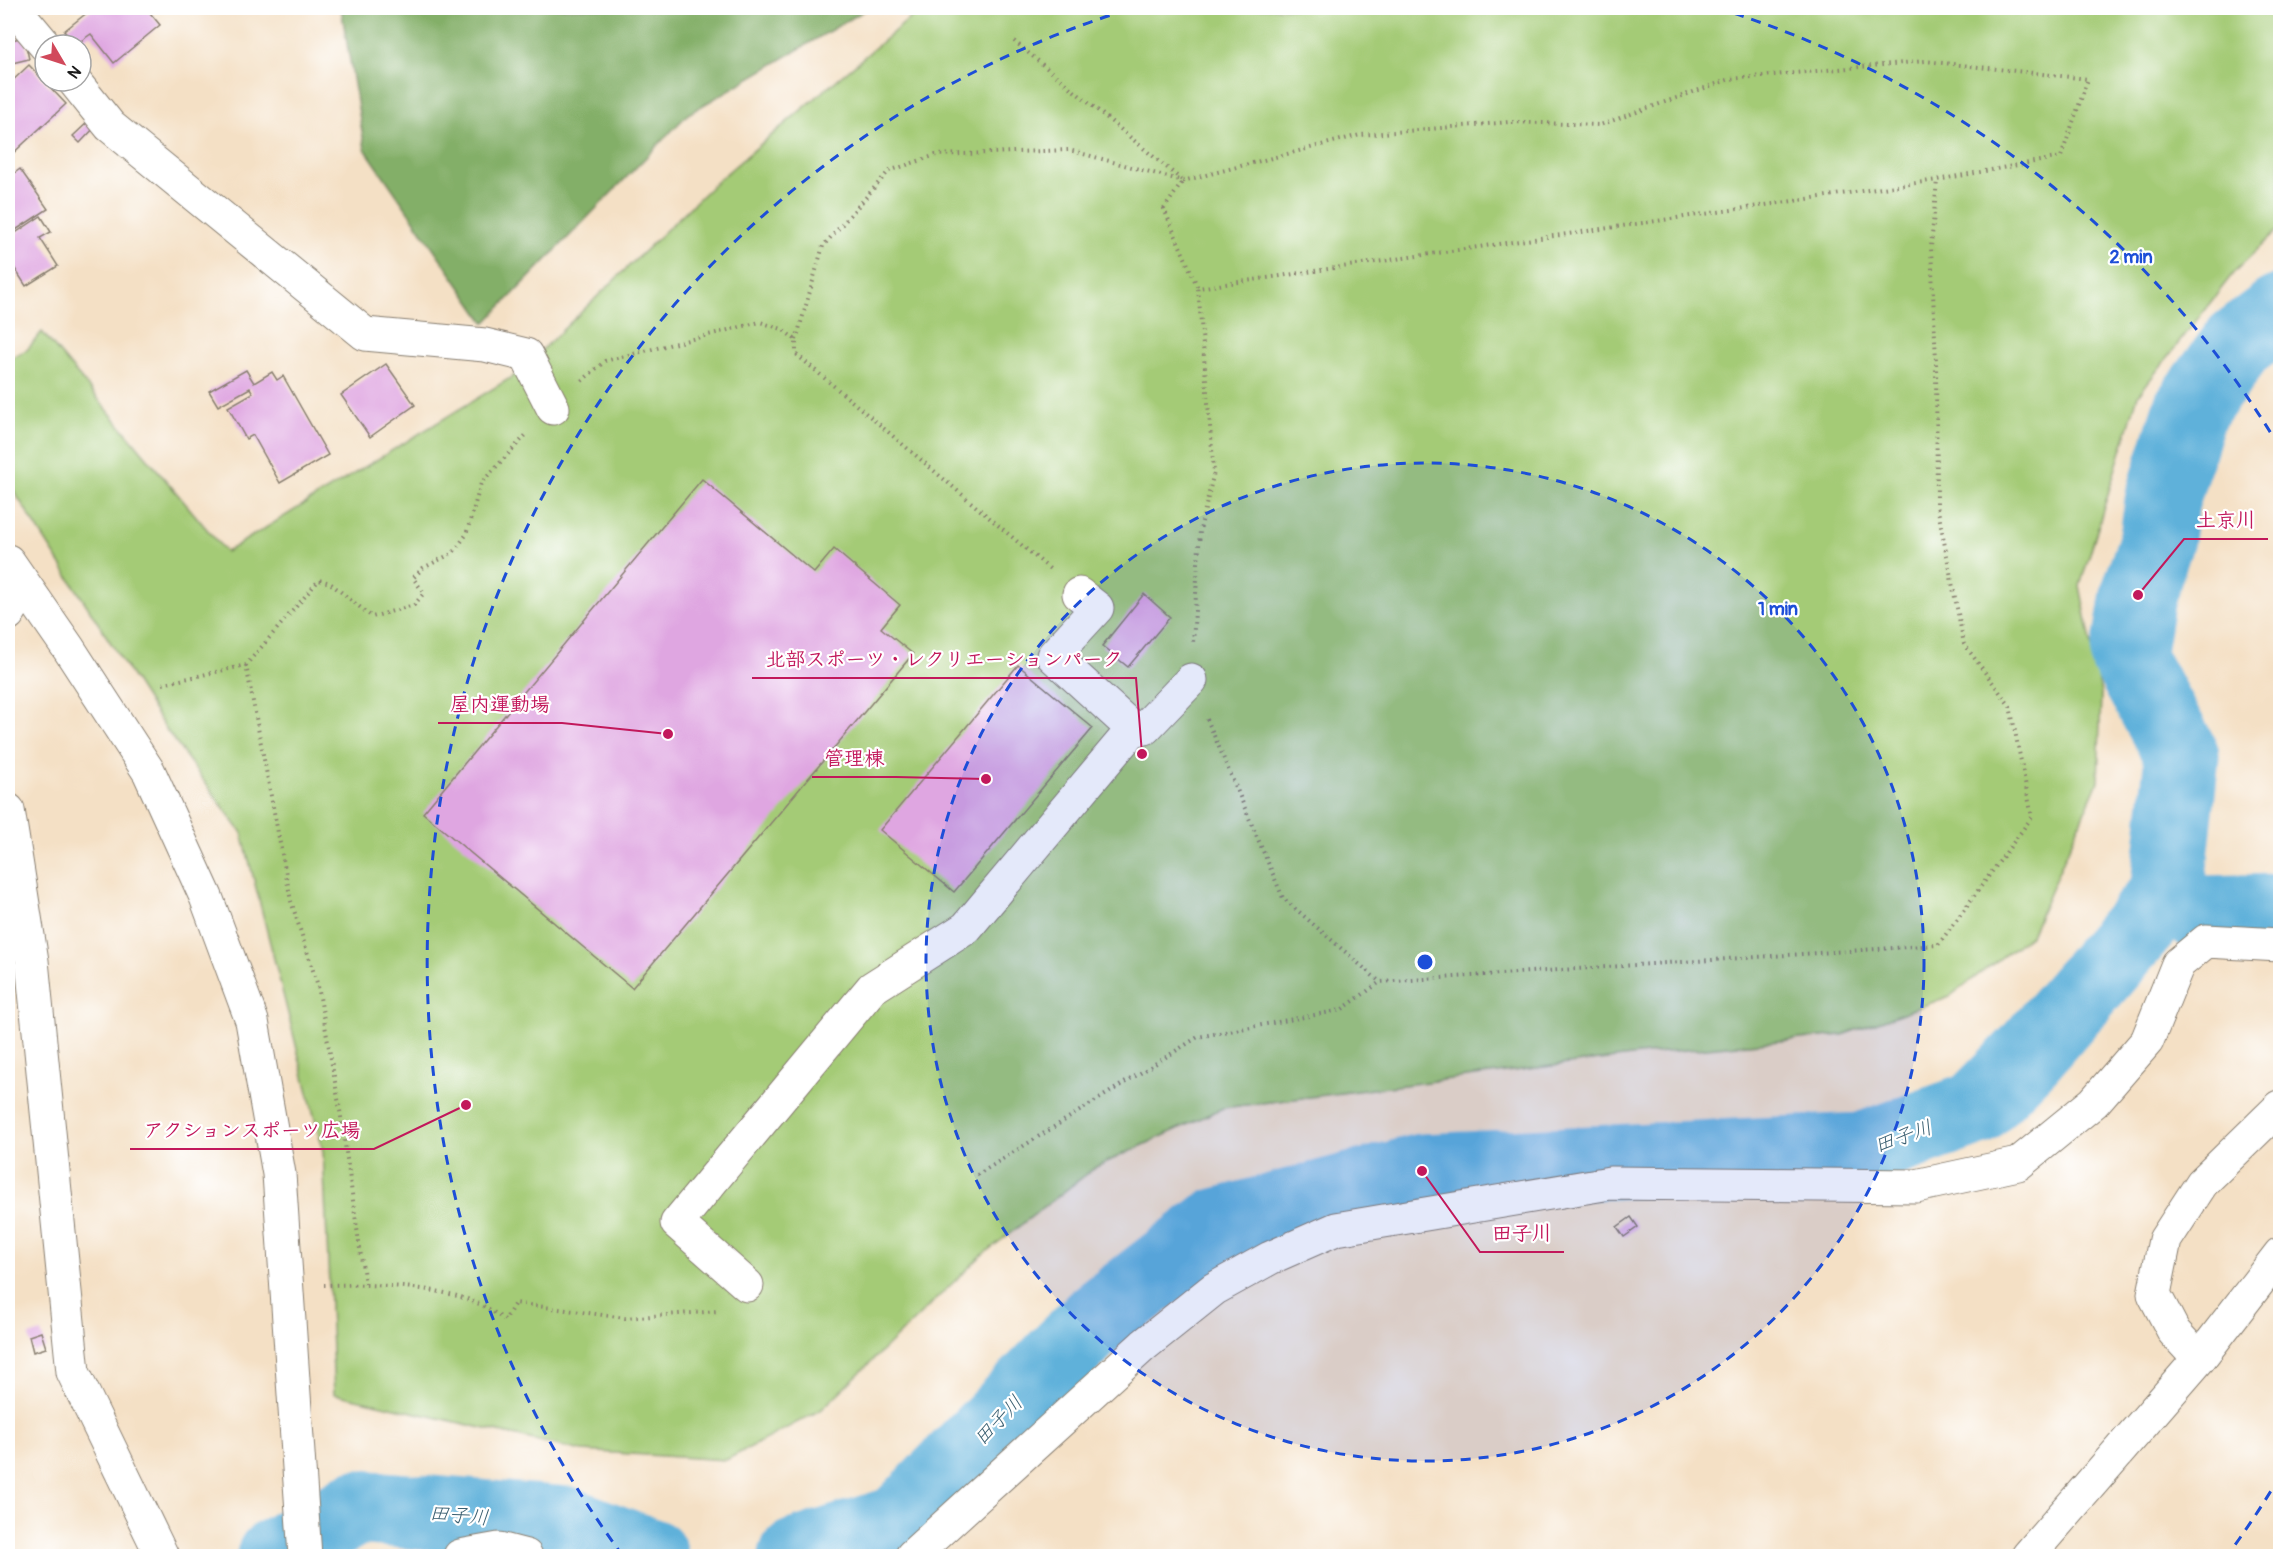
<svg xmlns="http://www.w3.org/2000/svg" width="2288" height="1564" font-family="Pangolin,'Klee One',sans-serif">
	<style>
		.green { fill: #a4cb76; stroke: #607449; stroke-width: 1.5 }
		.forest { fill: #83af67; stroke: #506642; stroke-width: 1.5 }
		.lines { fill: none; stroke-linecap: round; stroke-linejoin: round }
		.river { stroke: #5fb1da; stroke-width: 75 }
		.building { fill: #dfa6e1 }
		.minor-casing { stroke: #887e70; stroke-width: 35 }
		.path { stroke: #887e70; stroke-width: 4; stroke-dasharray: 1.5 4.5; stroke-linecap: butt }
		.minor { stroke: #fff; stroke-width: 33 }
		.ring { fill: none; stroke: #1d4ed8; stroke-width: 3; stroke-dasharray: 10 8 }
		.labels { text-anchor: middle; stroke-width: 4.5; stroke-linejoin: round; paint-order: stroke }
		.water-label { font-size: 20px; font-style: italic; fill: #3a5f71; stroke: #fff }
		.centre { fill: #1d4ed8; stroke: #fff; stroke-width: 3 }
		.ring-label { font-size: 18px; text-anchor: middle; font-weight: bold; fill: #1d4ed8; stroke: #fff; stroke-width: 4.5; stroke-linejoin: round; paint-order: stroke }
		.leader { fill: none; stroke: #c2185b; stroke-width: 2 }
		.callout-dot { fill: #c2185b; stroke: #fff; stroke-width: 2 }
		.callout-label { font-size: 20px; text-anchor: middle; font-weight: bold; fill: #c2185b; stroke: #fff; stroke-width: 4.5; stroke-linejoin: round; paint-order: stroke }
	</style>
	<rect width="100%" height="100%" fill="#fff"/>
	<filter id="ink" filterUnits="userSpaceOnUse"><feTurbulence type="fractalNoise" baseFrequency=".0167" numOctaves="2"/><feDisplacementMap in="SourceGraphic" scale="12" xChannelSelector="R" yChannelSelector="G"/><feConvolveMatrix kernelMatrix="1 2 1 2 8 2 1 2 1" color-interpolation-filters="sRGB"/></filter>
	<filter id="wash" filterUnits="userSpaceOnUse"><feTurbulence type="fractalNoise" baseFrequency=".008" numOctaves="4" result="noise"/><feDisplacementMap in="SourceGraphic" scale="24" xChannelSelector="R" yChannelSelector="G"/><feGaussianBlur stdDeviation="1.35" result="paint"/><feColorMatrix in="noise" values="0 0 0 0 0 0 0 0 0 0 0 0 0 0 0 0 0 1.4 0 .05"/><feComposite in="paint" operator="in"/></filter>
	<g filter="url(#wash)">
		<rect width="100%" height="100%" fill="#f4e0c5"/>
		<!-- green -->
		<path class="green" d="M922,8H2280V228L2235,271L2138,395L2080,586L2101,693L2098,781L2031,935L1950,996L1842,1035L1655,1053L1223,1108L1096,1167L982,1255L821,1410L726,1460L582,1451L334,1394L323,1151L242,833L165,728L8,482V359L27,350L42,332L226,552L517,374L716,182Z"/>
		<!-- forest -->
		<path class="forest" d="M341,8H869L688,114L485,323L365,149Z"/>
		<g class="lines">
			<!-- river -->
			<path class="river" d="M2167,894L2182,756L2128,657L2138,595L2157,538L2162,501L2190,410L2239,343L2280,312
				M2167,894L2198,913L2280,911
				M274,1556L357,1507L567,1524L651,1556
				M796,1556L898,1523L1095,1320L1216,1226L1422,1171L1862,1150L1975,1109L2029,1054L2167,894"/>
		</g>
		<g id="blocks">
			<!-- building -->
			<path class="building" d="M93,8H146L160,25L114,63L91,34L75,45L64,31Z
				M24,37L29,59L8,64V41Z
				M29,65L66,104L9,157L8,85Z
				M90,120L96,126L80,143L73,136Z
				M20,169L48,209L8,235V178Z
				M41,216L51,232L40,238L58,266L26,286L8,258V238Z
				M386,364L415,405L370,437L341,395Z
				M246,370L254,383L272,372L277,380L283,376L328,455L280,483L253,435L246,439L228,407L253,393L250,388L218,406L209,391Z
				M702,479L814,573L834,549L900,605L881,628L913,654L632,988L423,813Z
				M1144,594L1170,617L1128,667L1102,646Z
				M1018,665L1093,728L954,892L880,830Z
				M1631,1217L1638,1227L1624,1237L1617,1227Z
				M41,1332L46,1348L33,1352L29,1336Z"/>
		</g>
	</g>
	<g filter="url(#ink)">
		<use href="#blocks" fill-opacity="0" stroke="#887e70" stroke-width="1.5"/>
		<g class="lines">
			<!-- minor casing -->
			<g class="minor-casing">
				<path id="minor" d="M14,8L45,45
					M74,81L110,126L365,334L485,345L526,355L553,408
					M8,561L69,649L149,772L206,897L252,1021L279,1174L305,1556
					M8,614L24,588
					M1133,729L1145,728L1191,680
					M8,810L32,961L73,1372L162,1556
					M747,1285L677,1223L872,988L966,928L1133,729L1053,656L1097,608L1079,594
					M2199,1359L2174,1332L2154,1294L2165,1240L2202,1183L2280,1107
					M460,1556L499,1549L526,1556
					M912,1556L1144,1345L1214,1289L1270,1258L1336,1229L1610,1183L1916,1186L2018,1164L2094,1102L2147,1041L2178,964L2206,941L2280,945
					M2028,1556L2199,1359L2280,1254"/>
			</g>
			<!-- path -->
			<path class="path" d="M1014,41L1183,181L1164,209L1198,288
				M796,340L823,246L889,171L936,155L1069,150L1183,181L1360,135L1510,122L1600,125L1730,79L1925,61L2088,79L2061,157L1937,180L1198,288L1214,472L1200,530L1193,643
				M582,381L605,361L760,322L782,329L796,340V354L1051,570
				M246,665L291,901L318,986L340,1110L365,1284
				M163,684L246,665L319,580L330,583L372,617L414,605L424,593L413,578L423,568L453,553L466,535L481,483L527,434
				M1207,719L1283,898L1380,982
				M977,1175L1198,1037L1341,1010L1380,982L1938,945L2032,817L2010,706L1964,644L1937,505L1936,361L1931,247L1937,180
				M324,1285C368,1284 437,1285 477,1303C487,1307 496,1314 505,1320L515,1303L625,1318L719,1311"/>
			<!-- minor -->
			<use href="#minor" class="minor"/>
		</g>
	</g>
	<!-- distance rings -->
	<circle cx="1425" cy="962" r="499" fill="#1d4ed8" fill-opacity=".12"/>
	<g class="ring">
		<circle cx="1425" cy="962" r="499"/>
		<path d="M2280 1476A998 998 0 0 1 2227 1556M623 1556A998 998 0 0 1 1133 8M1717 8A998 998 0 0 1 2280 448"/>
	</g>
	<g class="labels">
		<!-- water labels -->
		<g class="water-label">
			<text transform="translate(1903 1136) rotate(-20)" y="7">田子川</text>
			<text transform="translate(998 1420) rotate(-46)" y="7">田子川</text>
			<text transform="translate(459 1515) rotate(5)" y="7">田子川</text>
		</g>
	</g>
	<circle cx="1425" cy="962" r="9" class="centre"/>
	<g class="ring-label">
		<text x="2131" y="263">2 min</text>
		<text x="1778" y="615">1 min</text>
	</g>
	<!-- callouts -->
	<path class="leader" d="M2138 595L2184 539H2268M1142 754L1136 678H752M668 734L562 723H438M986 779L896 777H812M466 1105L374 1149H130M1422 1171L1480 1252H1564"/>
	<g class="callout-dot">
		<circle cx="2138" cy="595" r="6"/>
		<circle cx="1142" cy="754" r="6"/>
		<circle cx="668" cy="734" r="6"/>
		<circle cx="986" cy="779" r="6"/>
		<circle cx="466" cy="1105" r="6"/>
		<circle cx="1422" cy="1171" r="6"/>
	</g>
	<g class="callout-label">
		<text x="2226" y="527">土京川</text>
		<text x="944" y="666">北部スポーツ・レクリエーションパーク</text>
		<text x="500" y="711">屋内運動場</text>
		<text x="854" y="765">管理棟</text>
		<text x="252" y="1137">アクションスポーツ広場</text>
		<text x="1522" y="1240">田子川</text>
	</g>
	<!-- margin -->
	<rect width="2288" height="1564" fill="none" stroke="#fff" stroke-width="30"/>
	<!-- north arrow -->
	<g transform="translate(63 63) rotate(129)"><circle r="28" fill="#ffffff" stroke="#a4a4a4" stroke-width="1.5"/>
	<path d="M0-4.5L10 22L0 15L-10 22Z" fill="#d1495b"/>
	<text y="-9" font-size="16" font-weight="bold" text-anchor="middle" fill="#1c1c1c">N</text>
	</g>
</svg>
